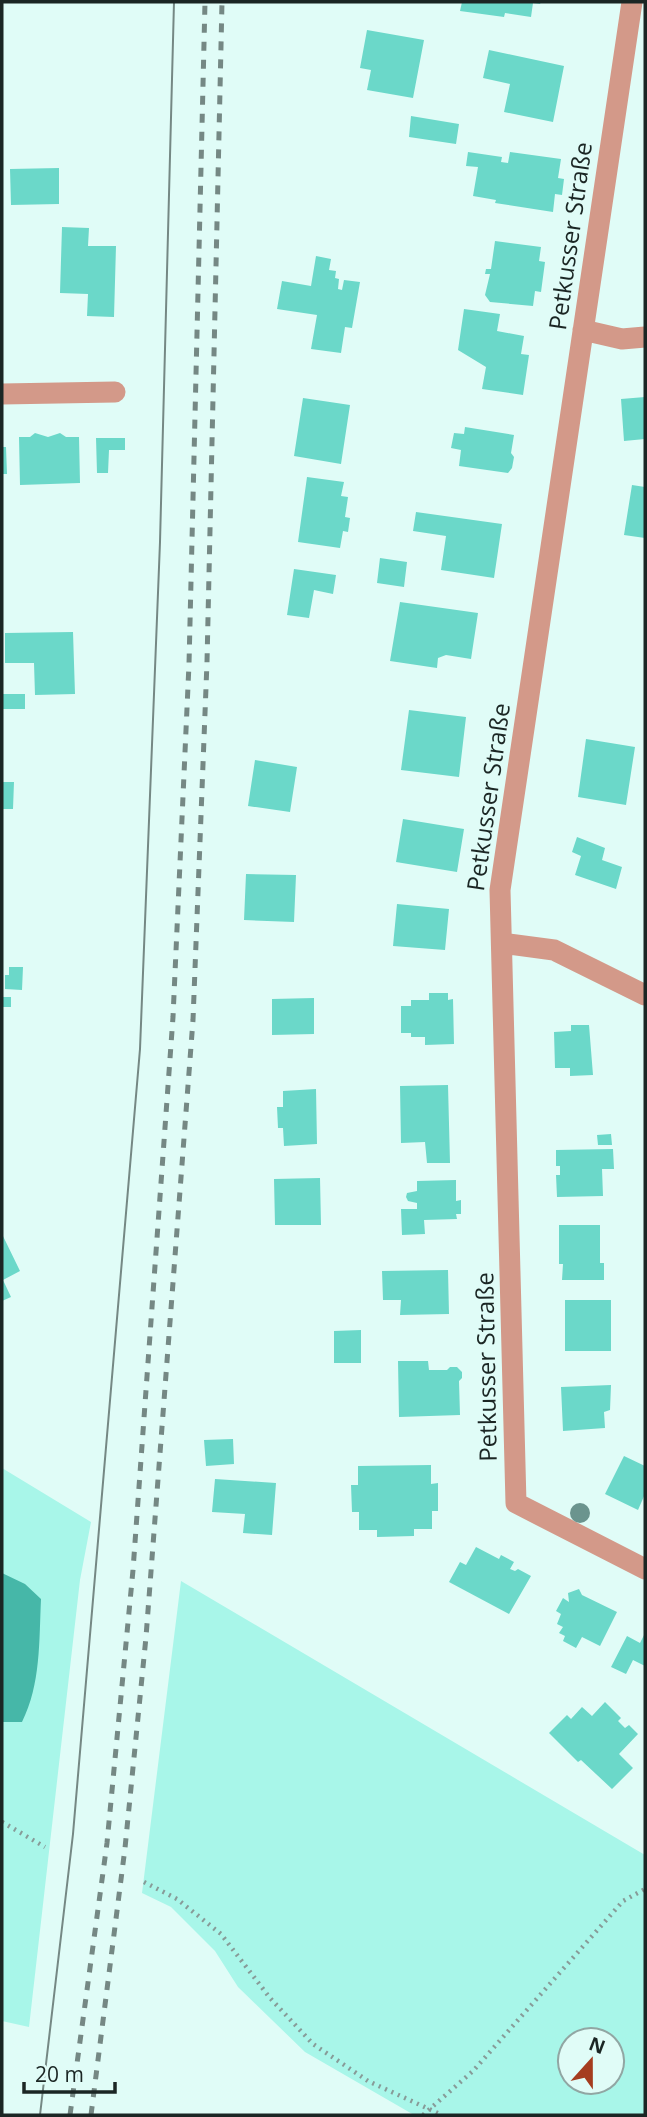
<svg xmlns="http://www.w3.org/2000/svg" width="647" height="2117" font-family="'Open Sans',sans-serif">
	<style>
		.green { fill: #a8f6e9; fill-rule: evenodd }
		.water { fill: #46b7a8 }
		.building { fill: #6bd8c9 }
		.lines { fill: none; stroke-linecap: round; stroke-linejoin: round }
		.path { stroke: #879b98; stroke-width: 4.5; stroke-dasharray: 2 5; stroke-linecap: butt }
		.minor { stroke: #d39989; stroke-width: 21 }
		.tram { stroke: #758884; stroke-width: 2 }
		.rail { stroke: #758884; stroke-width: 5; stroke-dasharray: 9 9; stroke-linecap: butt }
		.tree { fill: #6b948e }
		.labels { text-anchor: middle; stroke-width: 7; stroke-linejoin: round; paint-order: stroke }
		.street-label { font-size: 24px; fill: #1b2624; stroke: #e0fcf7 }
	</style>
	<rect width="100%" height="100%" fill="#e0fcf7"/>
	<!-- green -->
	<path class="green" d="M2,1468L91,1522L80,1580L29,2027L2,2021Z
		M181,1581L645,1855V2115H414L305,2052L238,1987L215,1951L171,1907L142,1893ZM570,2040H612V2082H570Z"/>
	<!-- water -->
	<path class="water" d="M2,1573L25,1584L41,1599C39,1641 41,1684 22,1722H2Z"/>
	<!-- building -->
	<path class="building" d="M462,2H541L540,4L533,3L531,17L505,13L504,17L460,11Z
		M367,30L424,40L413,98L367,90L371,70L360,68Z
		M489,50L564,66L553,122L504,112L510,84L483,78Z
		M411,116L459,124L456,144L409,137Z
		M468,152L502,157L501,162L508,163L510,152L561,159L558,178L564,179L562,195L555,194L553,212L495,203L496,200L473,196L478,167L466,166Z
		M59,168V204L11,205L10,169Z
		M62,227L89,228L88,246H116L114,317L87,316L88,294L60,293Z
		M495,241L541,247L539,261L545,262L541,292L535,291L533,306L490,302L485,295L490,274H485L486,269H491Z
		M316,256L331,259L329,270L336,271L335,278L339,279L338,289L342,290L344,280L360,282L352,328L345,327L341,353L311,349L317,315L277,309L282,281L311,286Z
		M464,309L500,314L497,331L524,336L521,354L529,355L523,395L482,389L486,367L458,350Z
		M645,397V439L624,441L621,399Z
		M303,398L350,405L341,464L294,456Z
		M465,427L514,435L511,453L514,457L512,468L508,473L459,466L461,450L451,448L454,433L464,434Z
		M35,433L48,437L60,433L66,437H79L80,483L20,485L19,437H30Z
		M96,438H125V450H109L108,473H97Z
		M2,447H6L7,474H2Z
		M307,477L344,482L341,496L348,497L345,517L350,518L348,532L343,531L340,548L298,542Z
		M632,485L645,487V538L624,535Z
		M416,512L502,524L494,578L441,570L446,536L413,531Z
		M380,558L407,562L404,587L377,583Z
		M294,569L336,575L333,594L314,590L309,618L287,615Z
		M400,602L478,613L471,659L446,655L438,658L437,668L390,661Z
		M73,632L75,694L35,695L34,663H5V633Z
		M2,694H25V709H2Z
		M409,710L466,717L459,777L401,770Z
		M586,739L635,747L626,805L578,797Z
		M255,760L297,767L290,812L248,806Z
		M2,782H14L13,809H2Z
		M403,819L464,829L457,872L396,862Z
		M577,837L605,848L602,860L622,867L616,889L575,875L581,856L572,852Z
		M246,874L296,875L294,922L244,920Z
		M397,904L449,909L445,950L393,946Z
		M9,967H23L22,990L5,989V975H9Z
		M429,993H448V1000L453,999L454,1044L425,1045V1037H411V1033H401V1006H411V1000H429Z
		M2,997H11V1007H2Z
		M314,998V1034L272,1035V999Z
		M571,1025H589L593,1075L570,1076V1068H555L554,1032L571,1031Z
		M448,1085L450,1163H427L425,1142L401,1143L400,1086Z
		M316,1089L317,1144L284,1146L283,1128H278L277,1107H283V1091Z
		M611,1134L612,1145H598L597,1135Z
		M613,1149L614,1169H602L603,1196L557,1197L556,1175H560V1166H556V1150Z
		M320,1178L321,1225H275L274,1179Z
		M456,1180V1201L461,1200V1214H456L457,1219L424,1220L425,1234L402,1235L401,1209H417V1203L408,1201L406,1197L407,1193L417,1191V1181Z
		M559,1225H600V1263H604V1280H562L563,1264H559Z
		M2,1234L20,1271L3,1280L11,1297L2,1301Z
		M448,1270L449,1314L400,1315L401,1300H383L382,1271Z
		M565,1300H611V1351H565Z
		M361,1330V1363H334V1331Z
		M398,1361H428L429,1370H447L450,1367H457L462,1372V1378L459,1381L460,1415L399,1417Z
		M611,1385L610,1410L604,1412L605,1428L563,1431L561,1387Z
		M233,1439L234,1464L206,1466L204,1440Z
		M624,1456L645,1466V1494L638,1510L605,1494Z
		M431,1465V1484L438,1483V1511H432V1529H414V1536L377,1537V1530H359V1512H352L351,1485H358V1466Z
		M215,1479L276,1483L272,1535L243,1533L245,1514L212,1512Z
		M476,1547L499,1559L501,1555L514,1562L510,1569L515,1571L518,1569L531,1576L509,1614L449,1582L460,1562L466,1565Z
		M579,1589L582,1595L617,1612L600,1646L582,1637L576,1648L563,1641L565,1636L559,1633L563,1627L557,1624L561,1614L556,1611L563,1598L569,1602L568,1593Z
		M645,1633V1666L633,1660L626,1674L611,1667L627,1636L640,1643Z
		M605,1702L621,1718L618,1721L625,1728L629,1725L638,1734L619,1754L633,1768L612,1789L581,1760L578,1762L549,1733L567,1715L571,1719L582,1707L592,1716Z"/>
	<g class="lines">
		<!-- path -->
		<path class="path" d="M2,1822L45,1847
			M144,1882L177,1899L221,1934L270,1998L313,2044L368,2081L442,2115
			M423,2115L473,2071L623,1901L645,1889"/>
		<!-- minor -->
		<path class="minor" d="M632,2L500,890L516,1503L645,1569
			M583,330L622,339L645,337
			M2,394L115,392
			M502,943L554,950L645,995"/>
		<!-- tram -->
		<path class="tram" d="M40,2115L73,1834L140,1049L160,542L174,2"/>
		<!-- rail -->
		<path class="rail" d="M70,2115L107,1843L133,1570L173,1017L189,664L205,2
			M91,2115L125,1848L146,1637L193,1020L207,662L222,2"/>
	</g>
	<!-- trees -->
	<circle class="tree" cx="580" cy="1513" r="10"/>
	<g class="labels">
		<!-- street labels -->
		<g class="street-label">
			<text transform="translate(571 236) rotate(-82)" y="8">Petkusser Straße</text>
			<text transform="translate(489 797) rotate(-82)" y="8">Petkusser Straße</text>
			<text transform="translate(487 1367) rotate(-91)" y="8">Petkusser Straße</text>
		</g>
	</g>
	<!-- border -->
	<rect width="647" height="2117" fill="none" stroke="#1b2624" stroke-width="7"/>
	<!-- north arrow -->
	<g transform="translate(591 2061) rotate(21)"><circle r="33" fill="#e0fcf7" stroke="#91a6a3" stroke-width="2"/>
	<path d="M0-5L12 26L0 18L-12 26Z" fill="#a53d1f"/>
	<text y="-10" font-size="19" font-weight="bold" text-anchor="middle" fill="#1b2624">N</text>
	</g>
	<!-- scale -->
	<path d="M24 2082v10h91v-10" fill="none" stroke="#1b2624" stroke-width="3.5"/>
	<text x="35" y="2082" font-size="21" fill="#1b2624" stroke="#e0fcf7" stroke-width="5" paint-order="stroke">20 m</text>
</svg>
